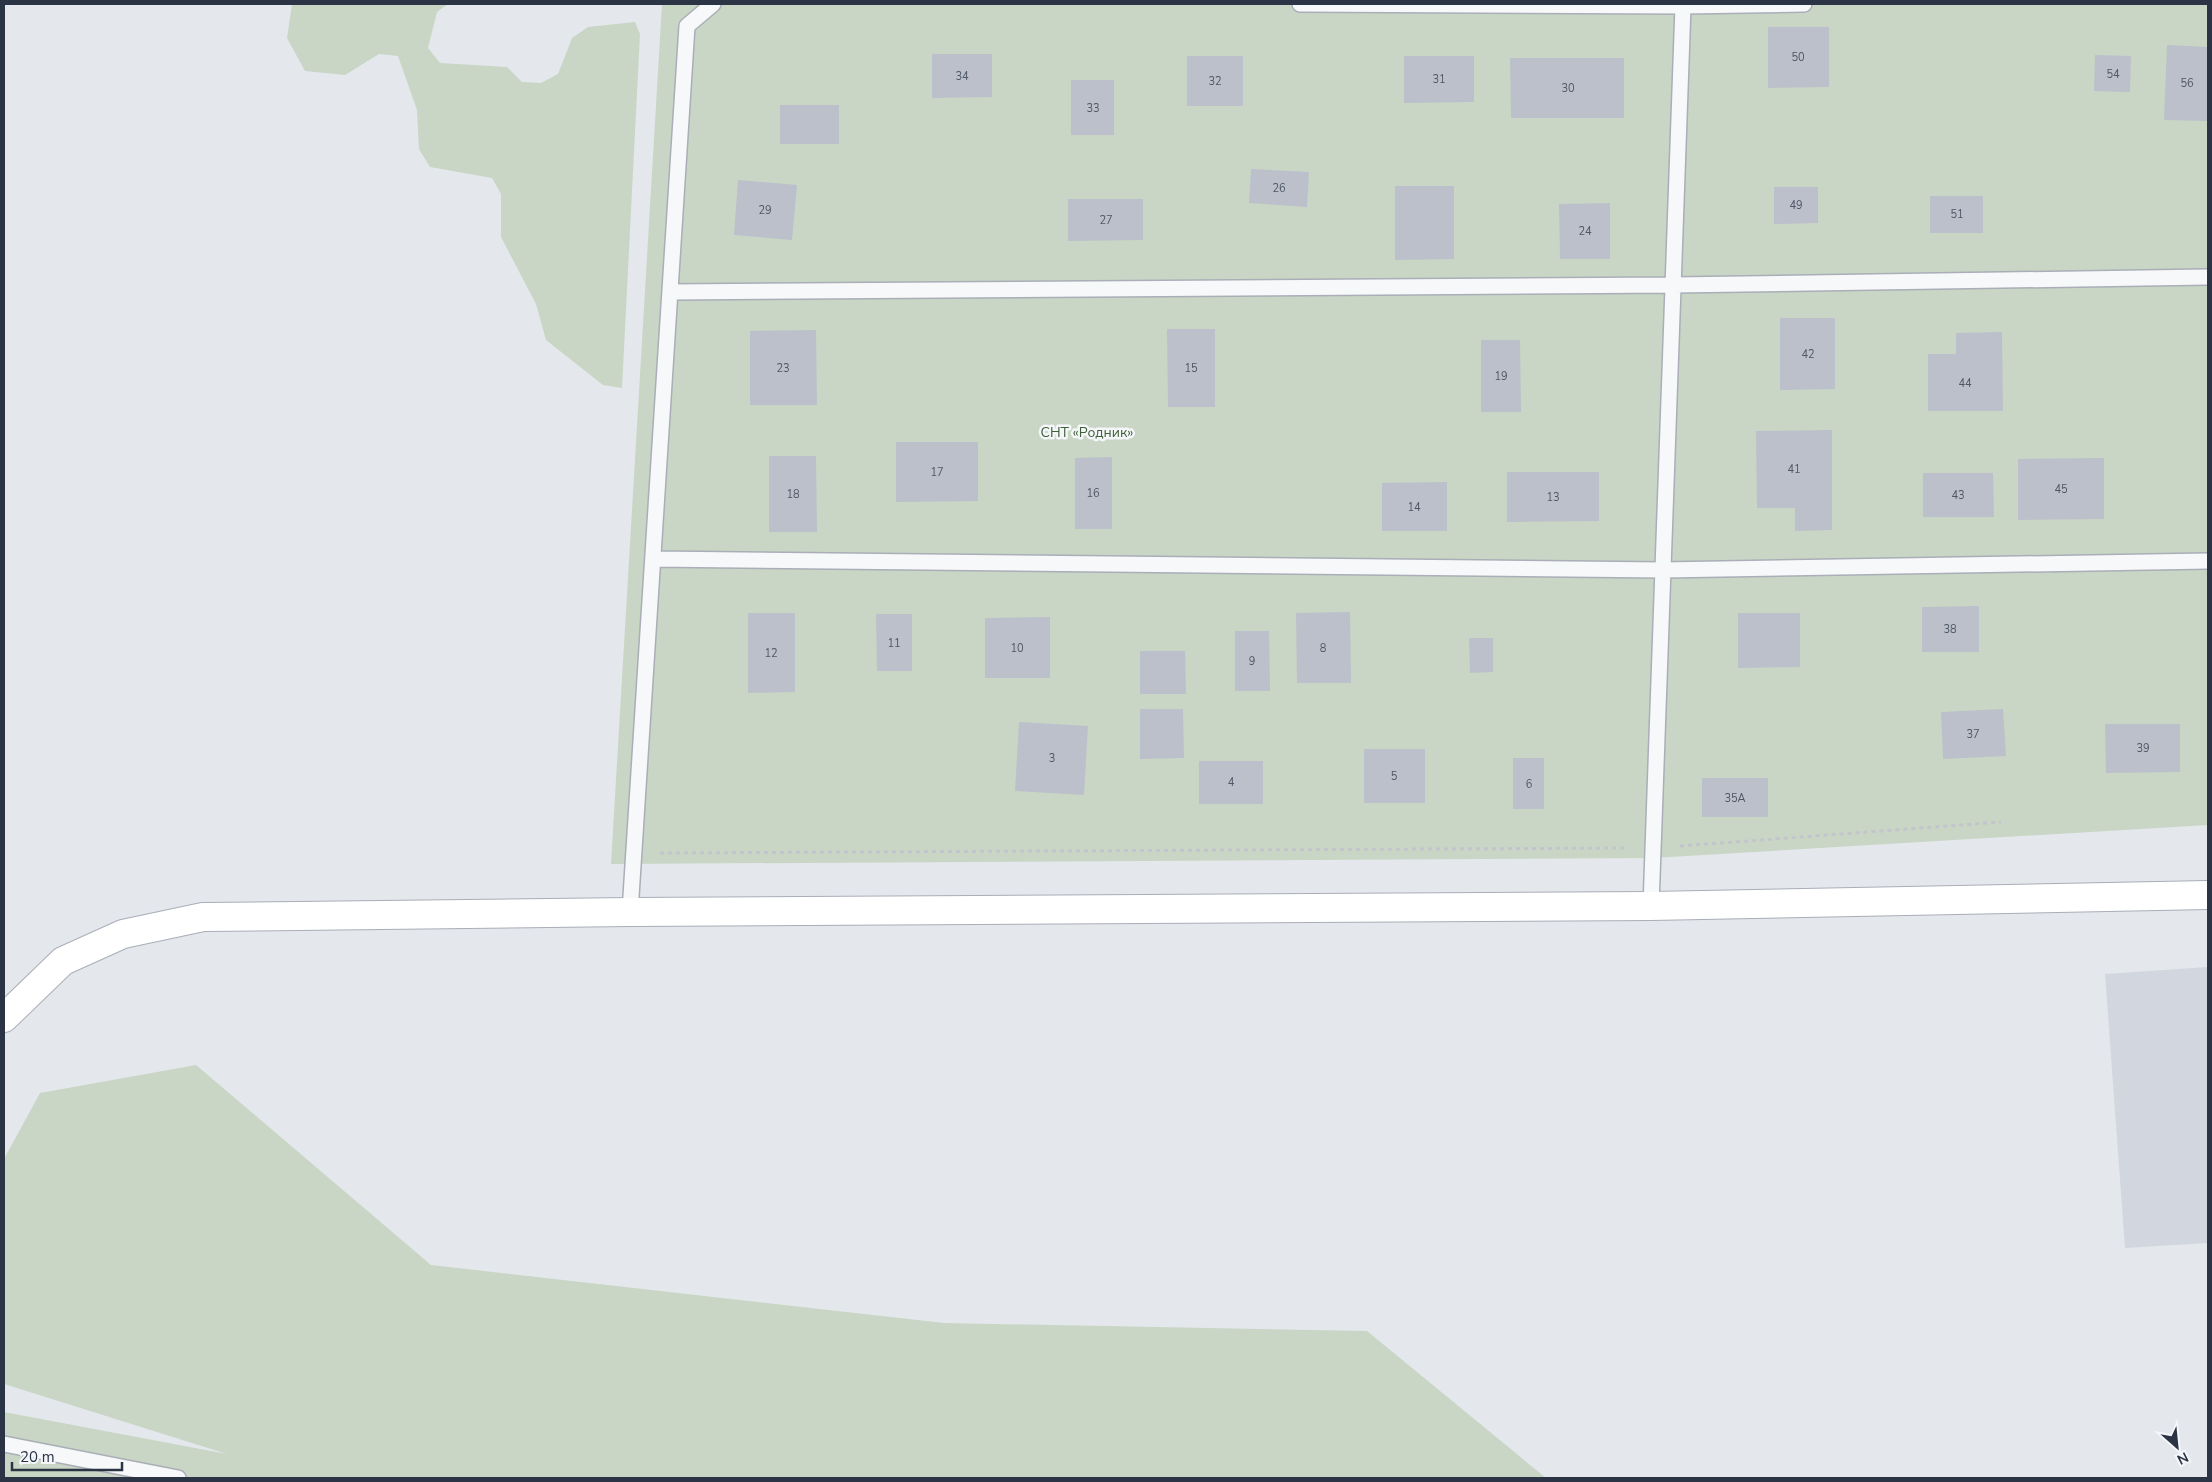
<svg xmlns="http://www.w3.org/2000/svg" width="2212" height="1482" font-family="'Nunito Sans',sans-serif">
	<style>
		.built { fill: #d2d6de }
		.green { fill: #c9d6c5 }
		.building { fill: #bbc0ca }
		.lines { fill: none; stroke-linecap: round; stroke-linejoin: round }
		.lane-casing { stroke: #a9aeb7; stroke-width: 18 }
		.secondary-casing { stroke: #a9aeb7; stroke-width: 30 }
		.path { stroke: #c2c5cb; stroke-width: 3; stroke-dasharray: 4 4; stroke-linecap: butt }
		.lane { stroke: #f7f8fa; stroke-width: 15 }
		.secondary { stroke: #fff; stroke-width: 28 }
		.labels { text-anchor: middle; stroke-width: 5; stroke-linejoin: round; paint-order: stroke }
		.number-label { font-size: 11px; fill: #4f5766 }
		.park-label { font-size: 14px; fill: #3f6138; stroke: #f4f6f9 }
	</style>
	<rect width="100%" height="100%" fill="#e4e7ec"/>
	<!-- built -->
	<path class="built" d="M2208,967V1243L2125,1248L2105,974Z"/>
	<!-- green -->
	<path class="green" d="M292,4H448L437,12L428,48L440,63L507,67L522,82L541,83L558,74L572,38L588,27L635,22L640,34L622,388L603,385L546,340L536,304L501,237V194L492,178L430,167L419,149L417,110L398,56L379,54L345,75L305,71L287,38Z
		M662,4H2208V825L1653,858L611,864Z
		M196,1065L431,1265L944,1323L1367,1331L1546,1478H4V1412L227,1454L4,1384V1159L40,1093Z"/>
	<!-- building -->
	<path class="building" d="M1768,27H1829V87L1768,88Z
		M2167,45L2208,47V121L2164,120Z
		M932,54H992V97L932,98Z
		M2095,55L2131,56L2130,92L2094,91Z
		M1187,56H1243V106H1187Z
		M1404,56H1474V102L1404,103Z
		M1510,58H1624V118H1511Z
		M1071,80H1114V135H1071Z
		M780,105H839V144H780Z
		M1251,169L1309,172L1307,207L1249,203Z
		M738,180L797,185L792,240L734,235Z
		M1395,186H1454V259L1395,260Z
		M1774,187H1818V223L1774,224Z
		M1930,196H1983V233H1930Z
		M1068,199H1143V240L1068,241Z
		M1610,203V259H1560L1559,204Z
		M1780,318H1835V389L1780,390Z
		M1167,329H1215V407H1168Z
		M816,330L817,405H750V331Z
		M2002,332L2003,411H1928V354H1956V333Z
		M1481,340H1520L1521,412H1481Z
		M1832,430V530L1795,531V508H1757L1756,431Z
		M896,442H978V501L896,502Z
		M769,456H816L817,532H769Z
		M1112,457V529H1075V458Z
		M2104,458V519L2018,520V459Z
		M1507,472H1599V521L1507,522Z
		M1923,473H1993L1994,517H1923Z
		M1447,482V531H1382V483Z
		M1979,606V652H1922V607Z
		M1350,612L1351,683H1297L1296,613Z
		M748,613H795V692L748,693Z
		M1738,613H1800V667L1738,668Z
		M876,614H912V671H877Z
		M1050,617V678H985V618Z
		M1235,631H1269L1270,691H1235Z
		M1469,638H1493V672L1470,673Z
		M1140,651H1185L1186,694H1140Z
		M1140,709H1183L1184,758L1140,759Z
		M2003,709L2006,756L1943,759L1941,712Z
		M1019,722L1088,726L1084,795L1015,791Z
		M2105,724H2180V772L2106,773Z
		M1364,749H1425V803H1364Z
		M1513,758H1544V809H1513Z
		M1199,761H1263V804H1199Z
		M1702,778H1768V817H1702Z"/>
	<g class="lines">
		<!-- lane casing -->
		<g class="lane-casing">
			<path id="lane" d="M1300,4L1683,6L1804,4
				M671,292L1673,285L2208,277
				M653,559L1663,570L2208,561
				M1651,906L1683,6
				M630,912L687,26L713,4
				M4,1444L178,1478"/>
		</g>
		<!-- secondary casing -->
		<g class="secondary-casing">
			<path id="secondary" d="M4,1018L63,961L123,934L203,917L630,912L1651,906L2208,895"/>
		</g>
		<!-- path -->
		<path class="path" d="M1680,846L2001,822
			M660,853L1626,848"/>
		<!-- lane -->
		<use href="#lane" class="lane"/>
		<!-- secondary -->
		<use href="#secondary" class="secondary"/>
	</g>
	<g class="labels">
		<!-- number labels -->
		<g class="number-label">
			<text x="1798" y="61">50</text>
			<text x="2113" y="78">54</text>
			<text x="962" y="80">34</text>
			<text x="1439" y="83">31</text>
			<text x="1215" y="85">32</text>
			<text x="2187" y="87">56</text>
			<text x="1568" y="92">30</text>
			<text x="1093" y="112">33</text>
			<text x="1279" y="192">26</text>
			<text x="1796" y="209">49</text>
			<text x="765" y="214">29</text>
			<text x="1957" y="218">51</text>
			<text x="1106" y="224">27</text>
			<text x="1585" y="235">24</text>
			<text x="1808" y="358">42</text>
			<text x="783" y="372">23</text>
			<text x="1191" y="372">15</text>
			<text x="1501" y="380">19</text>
			<text x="1965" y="387">44</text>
			<text x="1794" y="473">41</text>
			<text x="937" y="476">17</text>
			<text x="2061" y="493">45</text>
			<text x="1093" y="497">16</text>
			<text x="793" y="498">18</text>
			<text x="1958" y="499">43</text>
			<text x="1553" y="501">13</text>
			<text x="1414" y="511">14</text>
			<text x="1950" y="633">38</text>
			<text x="894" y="647">11</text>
			<text x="1017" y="652">10</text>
			<text x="1323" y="652">8</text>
			<text x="771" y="657">12</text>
			<text x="1252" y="665">9</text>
			<text x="1973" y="738">37</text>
			<text x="2143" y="752">39</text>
			<text x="1052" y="762">3</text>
			<text x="1394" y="780">5</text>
			<text x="1231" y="786">4</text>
			<text x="1529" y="788">6</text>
			<text x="1735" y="802">35А</text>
		</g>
		<!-- park labels -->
		<g class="park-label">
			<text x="1087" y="437">СНТ «Родник»</text>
		</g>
	</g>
	<!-- border -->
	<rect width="2212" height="1482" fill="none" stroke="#2b3445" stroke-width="10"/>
	<!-- north arrow -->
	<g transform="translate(2177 1447) rotate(153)" stroke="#f4f6f9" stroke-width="4" paint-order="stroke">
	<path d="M0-4L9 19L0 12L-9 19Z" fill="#2b3445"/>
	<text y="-8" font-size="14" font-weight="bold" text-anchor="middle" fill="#2b3445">N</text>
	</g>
	<!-- scale -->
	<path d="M12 1462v8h110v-8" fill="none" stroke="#2b3445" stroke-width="2.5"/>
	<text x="20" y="1462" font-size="15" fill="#2b3445" stroke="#f4f6f9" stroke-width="4" paint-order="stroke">20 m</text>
</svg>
